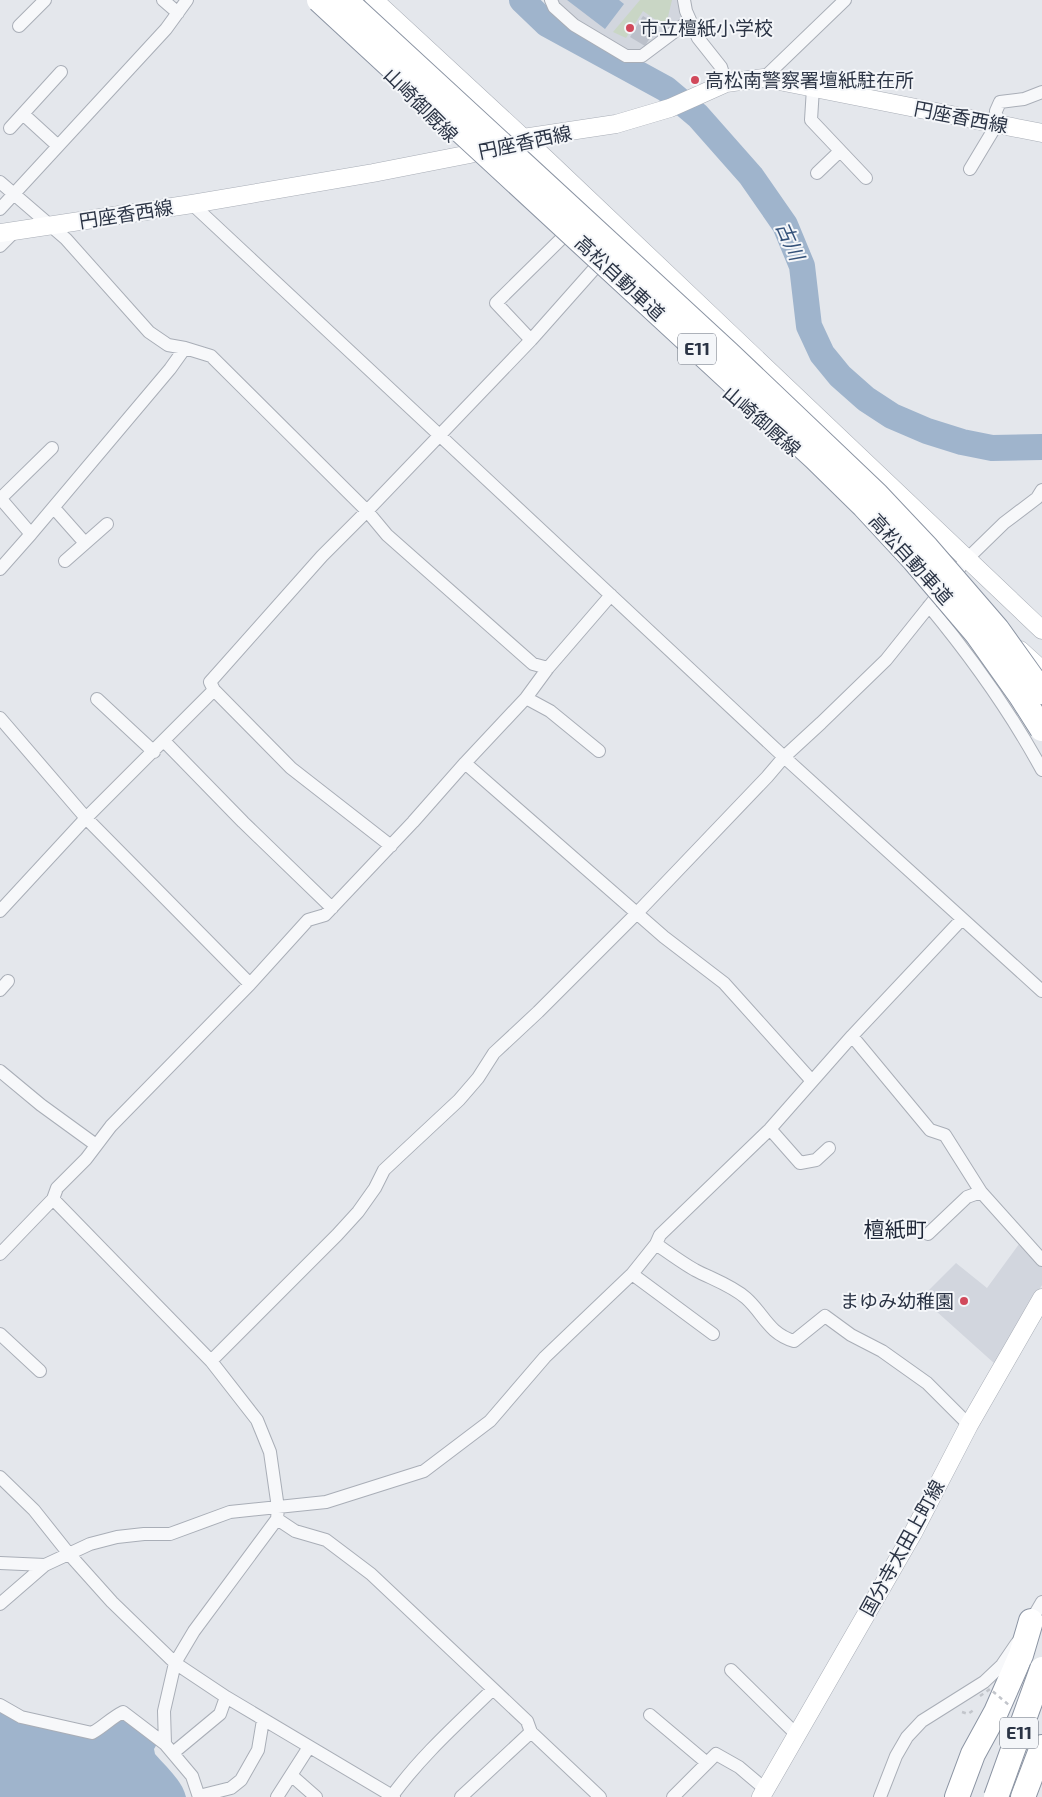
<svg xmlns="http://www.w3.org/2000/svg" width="1042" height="1797" font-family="'Exo 2','Noto Sans JP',sans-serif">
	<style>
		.built { fill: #d2d6de }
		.green { fill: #c9d6c5 }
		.water { fill: #9fb4cc }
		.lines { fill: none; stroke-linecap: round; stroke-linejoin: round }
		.river { stroke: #9fb4cc; stroke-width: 26 }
		.building { fill: #bbc0ca }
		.minor-casing { stroke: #a9aeb7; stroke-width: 14 }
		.secondary-casing { stroke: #a9aeb7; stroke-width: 19 }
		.motorway-casing { stroke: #8b94a3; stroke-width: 26 }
		.path { stroke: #c2c5cb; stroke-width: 2.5; stroke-dasharray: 4 4; stroke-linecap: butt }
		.minor { stroke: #f7f8fa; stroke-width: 12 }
		.secondary { stroke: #fff; stroke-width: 18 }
		.motorway { stroke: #fff; stroke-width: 24 }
		.motorway-bridge-casing { stroke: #8b94a3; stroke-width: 26; stroke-linecap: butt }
		.path-bridge { stroke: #c2c5cb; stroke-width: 2.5; stroke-dasharray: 4 4; stroke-linecap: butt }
		.motorway-bridge { stroke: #fff; stroke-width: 24 }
		.poi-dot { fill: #d1495b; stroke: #f4f6f9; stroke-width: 2 }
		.labels { text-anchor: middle; stroke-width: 4; stroke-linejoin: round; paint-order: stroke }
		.shield { fill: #f4f6f9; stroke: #676e7b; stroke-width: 1 }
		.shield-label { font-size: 18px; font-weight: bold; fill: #2b3445 }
		.poi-label { font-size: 19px; fill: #2b3445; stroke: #f4f6f9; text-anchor: start }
		.street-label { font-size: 19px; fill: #2b3445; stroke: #f4f6f9 }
		.water-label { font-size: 20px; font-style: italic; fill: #34527a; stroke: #f4f6f9 }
		.quarter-label { font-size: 21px; fill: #1d2536; stroke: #f4f6f9 }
	</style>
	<rect width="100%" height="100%" fill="#e4e7ec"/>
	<!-- built -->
	<path class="built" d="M557,0H680L682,18L639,51L622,48L575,19Z
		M1019,1244L1042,1266V1285L995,1364L926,1302L925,1294L956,1263L987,1288Z"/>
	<!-- green -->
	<path class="green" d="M640,0H672L667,21L663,25L643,11L626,38L613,32Z"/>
	<!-- water -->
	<path class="water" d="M567,0H619L624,4L605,29Z
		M0,1712C30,1727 61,1732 93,1737C108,1733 107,1726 116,1721C126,1716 149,1738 157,1744L154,1749L155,1754C166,1767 182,1780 186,1797H0Z"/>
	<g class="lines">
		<!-- river -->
		<path class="river" d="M522,0L547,24L666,89L698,116L751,176L785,225L802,266L809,326L822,354L840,376L866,399L892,416L927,431L962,442L992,448L1042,447"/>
	</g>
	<!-- building -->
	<path class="building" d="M643,16L658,25L645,46L630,37Z"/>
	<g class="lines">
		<!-- minor casing -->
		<g class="minor-casing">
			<path id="minor" d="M163,0L178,13
				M551,0L554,7L574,25L626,56H642L690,20
				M684,0L686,11L698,38L721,67L726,83
				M19,26L45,0
				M764,78L845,0
				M813,88L811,120L866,178
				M23,114L58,146
				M10,128L61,72
				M970,169L997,124L996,111L1000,102L1024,99L1042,92
				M817,173L840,151
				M0,182L66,239L149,332L168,345L185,348L211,356L367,511L387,535L533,664L548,668
				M192,204L784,757L1042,991
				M0,209L166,29L187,0
				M0,246L15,231
				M531,340L496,303L561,239
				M0,498L31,534
				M1,498L52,448
				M54,508L85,543
				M65,561L107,524
				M0,569L31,534L170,369L185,348
				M929,606C972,658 1010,711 1042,770
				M214,690L291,768L391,846
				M526,698L550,711L599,751
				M97,699L154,752
				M0,718L86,818L250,984
				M164,741L243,822L332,908
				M465,763L664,937L724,983L812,1081
				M0,911L86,818L214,690L210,682L322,556L367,511L531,340L594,269
				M0,990L8,981
				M852,1036L930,1130L945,1135L981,1192L1042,1260
				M0,1071L41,1105L96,1145
				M770,1129L800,1163L816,1160L829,1148
				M53,1199L211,1361L257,1420L270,1452L278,1508L277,1519L194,1631L175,1663L164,1711L165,1744
				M928,1234L967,1197L981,1192
				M656,1244C669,1253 681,1262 695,1270C712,1279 731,1285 746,1298C764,1314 768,1333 794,1341L825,1316L851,1335L882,1351L927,1383L969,1425
				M0,1254L53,1199L57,1188L86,1159L111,1126L250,984L308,920L325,915L413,822L465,763L526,698L548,668L611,595
				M632,1274L713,1334
				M0,1334L40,1371
				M211,1361L337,1235L358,1212L375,1188L384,1170L459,1100L478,1078L494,1053L538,1012L637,913L767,777L784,757L821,723L886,660L966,560L1004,523L1037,498L1042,490
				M0,1477L34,1510L69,1554L112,1602L175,1663L226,1697L394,1797
				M277,1519L295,1531L326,1540L371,1574L527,1721L531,1732L600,1797
				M0,1563L45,1565
				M0,1604L45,1565L90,1544L117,1537L144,1534H170L230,1512L326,1502L424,1471L490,1421L545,1357L632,1274L656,1244L660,1235L770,1129L852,1036L962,919
				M1028,1626L1042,1602
				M731,1670L797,1735
				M0,1705L21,1717L92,1733C103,1727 111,1718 123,1712L165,1744L192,1776L199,1797
				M650,1715L707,1763
				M173,1753L220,1714L226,1697
				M291,1775L316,1797
				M199,1796L231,1788L241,1780L258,1750L263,1720
				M392,1796C421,1756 457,1724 492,1690
				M277,1797L309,1747
				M461,1797L531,1732
				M673,1797L716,1754L739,1767L765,1789
				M880,1797L896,1756L907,1737L922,1721L984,1682L1002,1665L1017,1643"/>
		</g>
		<!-- secondary casing -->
		<g class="secondary-casing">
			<path id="secondary" d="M374,0L545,158L1042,630
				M0,233L192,204L373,173L470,154L523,138L616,124L670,108L726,83L764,78L1042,133
				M1020,650L1042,670
				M761,1797L913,1533L969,1425L1042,1298"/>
		</g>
		<!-- motorway casing -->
		<g class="motorway-casing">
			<path id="motorway" d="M957,1797L973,1754L996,1712L1021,1655L1031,1621
				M1023,1797L1042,1747"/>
		</g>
		<!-- path -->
		<path class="path" d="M962,1712L968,1714L975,1709"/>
		<!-- minor -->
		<use href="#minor" class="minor"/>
		<!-- secondary -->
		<use href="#secondary" class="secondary"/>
		<!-- motorway -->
		<use href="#motorway" class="motorway"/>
		<!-- motorway-bridge casing -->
		<g class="motorway-bridge-casing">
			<path id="motorway-bridge" d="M319,0L815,458L864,506L914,560L977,634L1021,696L1042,729
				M345,0L728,353L877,495L927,548L997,629L1042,692
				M996,1797L1042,1669"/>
		</g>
		<!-- path-bridge -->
		<path class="path-bridge" d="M980,1696L990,1689L1010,1706"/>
		<!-- motorway-bridge -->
		<use href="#motorway-bridge" class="motorway-bridge"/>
	</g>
	<!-- markers -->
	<g class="poi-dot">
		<circle cx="630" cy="28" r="5"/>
		<circle cx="695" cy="80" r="5"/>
		<circle cx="964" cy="1301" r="5"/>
	</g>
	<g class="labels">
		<!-- shield labels -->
		<g class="shield">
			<rect x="678" y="333.5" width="38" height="31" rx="4"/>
			<rect x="1000" y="1717.5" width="38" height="31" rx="4"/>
		</g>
		<g class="shield-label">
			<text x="697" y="355">E11</text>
			<text x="1019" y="1739">E11</text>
		</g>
		<!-- poi labels -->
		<g class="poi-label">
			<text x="640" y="35">市立檀紙小学校</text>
			<text x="705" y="87">高松南警察署壇紙駐在所</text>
			<text x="954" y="1308" text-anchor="end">まゆみ幼稚園</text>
		</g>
		<!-- street labels -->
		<g class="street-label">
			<text transform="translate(421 105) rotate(45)" y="7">山崎御厩線</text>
			<text transform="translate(961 117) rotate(11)" y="7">円座香西線</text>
			<text transform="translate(525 142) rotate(-12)" y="7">円座香西線</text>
			<text transform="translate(126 214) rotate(-9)" y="7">円座香西線</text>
			<text transform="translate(620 278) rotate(43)" y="7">高松自動車道</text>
			<text transform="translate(762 421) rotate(41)" y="7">山崎御厩線</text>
			<text transform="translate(911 559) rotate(48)" y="7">高松自動車道</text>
			<text transform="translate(902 1548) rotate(-61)" y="7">国分寺太田上町線</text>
		</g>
		<!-- water labels -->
		<g class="water-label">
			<text transform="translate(790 241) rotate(66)" y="7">古川</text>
		</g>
		<!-- quarter labels -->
		<g class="quarter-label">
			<text x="895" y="1237">檀紙町</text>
		</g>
	</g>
</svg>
